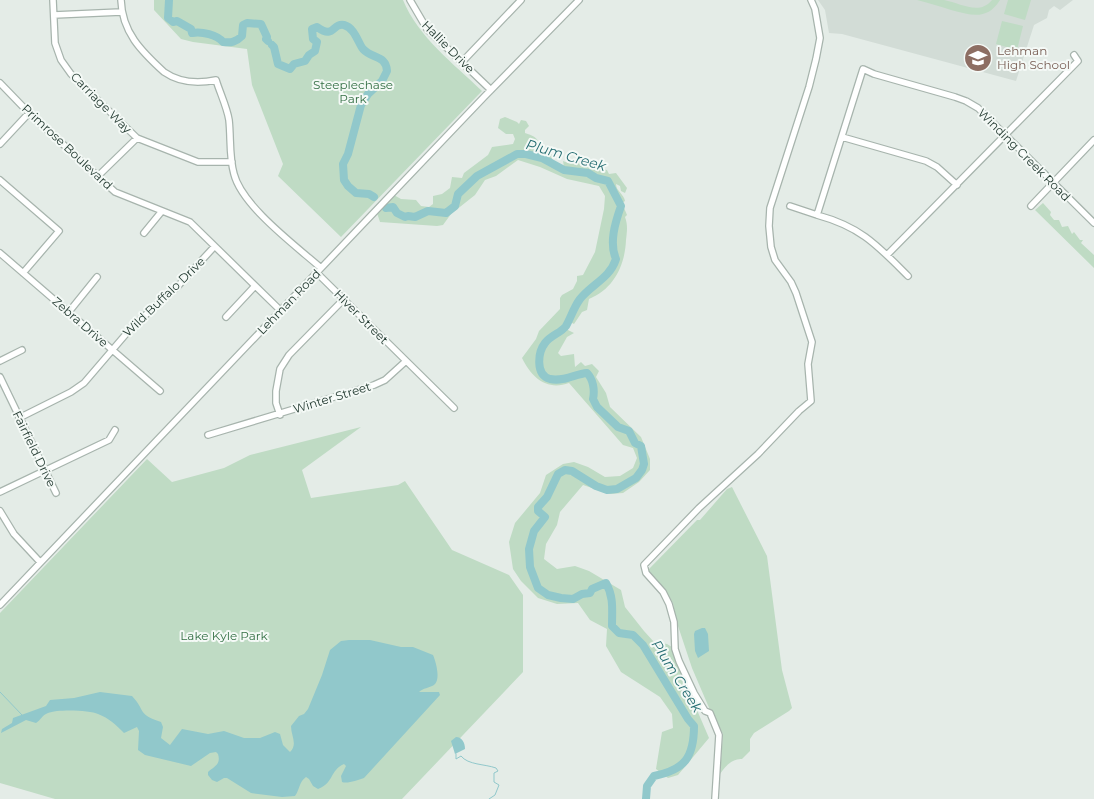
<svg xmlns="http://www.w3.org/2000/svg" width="1094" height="799" font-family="Montserrat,sans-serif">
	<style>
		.built { fill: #d2dcd6 }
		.green { fill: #bfdbc4 }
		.water { fill: #91c8cb }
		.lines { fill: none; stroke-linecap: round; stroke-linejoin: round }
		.stream { stroke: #91c8cb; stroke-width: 1 }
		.river { stroke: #91c8cb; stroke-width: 8 }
		.minor-casing { stroke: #a7b4ad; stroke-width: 8 }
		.minor { stroke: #fff; stroke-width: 5.5 }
		.labels { text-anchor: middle; stroke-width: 4; stroke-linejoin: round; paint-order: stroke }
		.street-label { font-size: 12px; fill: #253c33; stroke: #f4f9f6 }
		.education-label { font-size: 12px; fill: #785e54; stroke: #f4f9f6; text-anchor: start }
		.park-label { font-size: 12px; fill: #336f44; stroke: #f4f9f6 }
		.water-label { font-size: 14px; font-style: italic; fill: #256d72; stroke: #f4f9f6 }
	</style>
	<rect width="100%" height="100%" fill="#e4ece7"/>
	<!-- built -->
	<path class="built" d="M818,0H1073L1060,10L1054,6L1049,10L1047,18L1034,25L1016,81L842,34L829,33L825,10Z"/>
	<!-- green -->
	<path class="green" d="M154,0H403C418,37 454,64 482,91L341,237L278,176L283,164L252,85L247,49L193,42L181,39L154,10Z
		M917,0C926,0 936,0 944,0C961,3 979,16 992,0H1000C987,21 971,15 951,10C940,6 928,3 917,0Z
		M1008,0H1031L1025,20L1004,14Z
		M1002,21L1023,26L1017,50L996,44Z
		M505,117L517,122L519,124L521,120L526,121L529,126L525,130V133C541,138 537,141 544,155L546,151L553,155L552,159L557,164L564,167L563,161L568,163L571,160L586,161L596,168L607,170L609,174L616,173L627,188L625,193L621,191L620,186L616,184C616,191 624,194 625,201L622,203L627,215L625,217C628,225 627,231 626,240C625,265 614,289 589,299L587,310L582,312L574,324L568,321L564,328L574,333L567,337L558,353L561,356L574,354L575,367L581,362L585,366L592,364L599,371L596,377L606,393L610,407L641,437L650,459V470L639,482L623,493L610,494L583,485L560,512L557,525L546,544L544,559L557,569L575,566L589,571L621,590L625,607L644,631L654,642L667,644L675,649L682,675L709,738L678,775L668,778L656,769L662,732L673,728L672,714L660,697L621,672L606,646L607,629L590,620L578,603L557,604L538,598L521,581L513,569L509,542L515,523L540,493L546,475L563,464L574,462L588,467L605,477L620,476L633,468L637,458L633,448L623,445L569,383C547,391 532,378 522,358L536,339L539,331L560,309V298L562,295L573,289L577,281V276L583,275L595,252L604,209L605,196L599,186L567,179L540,167L518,160L496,176L485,180L475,195L451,214L443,225L437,226L380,222L376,210L392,194L401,199L416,200L421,206L429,207L433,204V196L442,194L450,188L452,177L462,178L464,173L488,155L492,147L513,144L515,139L513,134H506L498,128L500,119Z
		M1043,203L1051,212L1050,215L1054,220H1059L1062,227L1068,226L1072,234L1074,232L1080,240H1083L1081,243L1094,255V268L1035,210Z
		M361,427L302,470L311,498L398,485L405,481L452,550L509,575L523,595V672L402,799H55L0,783V613L147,459L172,482L224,468L250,455Z
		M732,487L767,556L782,670L792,708L789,711L754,733L750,739V751L742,759C732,758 725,767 720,774L723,734L710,710L692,668L675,617L673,603L662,586L648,572L649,569L697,520H700L727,489Z"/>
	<!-- water -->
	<path class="water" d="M702,628H705L708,634L709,651L698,658L695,651L694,634L695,631Z
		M349,640H370L401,647H413L433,655C436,662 441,680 434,685C429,688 423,688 419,692H439L440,695L364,778C357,780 348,784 342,782L341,776L346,766L344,764C329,771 335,782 318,789L313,786L309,779L306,777C299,782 300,789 295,796L282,797L251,793L227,778H224L217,782L212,780L208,775V772C215,766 221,764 218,754L216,752L210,753L191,766L145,755L138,750L139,731L137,727L124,733C116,725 109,718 98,714C90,710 57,709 48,713C42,715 41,720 36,723L26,720L1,733L2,729L12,723L13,718L46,706L50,700L74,698L100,692L132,696C146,711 137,714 161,722L163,727L161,738L170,745L182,729L208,734L224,731L244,738H260L275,732L280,734L283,745L290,752C298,744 291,736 291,726L299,716L304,714L308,709L322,675L330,650L341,641Z
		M456,737C462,737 465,743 465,749L455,754L451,741Z"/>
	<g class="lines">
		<!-- stream -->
		<path class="stream" d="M0,692L22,715
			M456,754V759L461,756C468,765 485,764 496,768L498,771L494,773V782L499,785L495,795L489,799"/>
		<!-- river -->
		<path class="river" d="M169,0L168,18L173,22L177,21L191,29L192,33C202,31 217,35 223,42C231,43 236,42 242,36L243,25L247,23L261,24L267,37L266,39L268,41
			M272,45L274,47L278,64L290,69L294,64L305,61L309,55L315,51L317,42L313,39L312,29L317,27C335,40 332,22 344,25C355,28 358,43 363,49C372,59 386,55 387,71L382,81L368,94L361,105L348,154L343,164L344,180L348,186L356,193L369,194L374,197
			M386,208L393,207L397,213L405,217L408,216L415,217L428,211L446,213L455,206L458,194L477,176L517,154H526L542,158L564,170L588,173L596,178L608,181L621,206C615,223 609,243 616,259C610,278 592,284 580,299C574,307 571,317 566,326C561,333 551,335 545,343C538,352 535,375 550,379C564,382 575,374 587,373C593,379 595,390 593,399L597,407L618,427L629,431L635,443L641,446L644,464L642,470L636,478L617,489L607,490L596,486L572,471L565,470L558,474L547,497L538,507V511L545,517L534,531L529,549L530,567L538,588L548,595L561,598L573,599L582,594L590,593L592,589L606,583C614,597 612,610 612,626L619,633L633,635L643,645L688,719L694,726C694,758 684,770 654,776L647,786L646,799"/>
		<!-- minor casing -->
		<g class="minor-casing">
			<path id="minor" d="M53,0L55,43L61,60L71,74L137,138L198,162H232
				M121,0C122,32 141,51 164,72C180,83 197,84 216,80C220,93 227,107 229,120C231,138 229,157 234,174C242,206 296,246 321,268
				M410,0L427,29L491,90
				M54,15L121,12
				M462,62L521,0
				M0,83L29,113L115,192L190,222L281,311
				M842,137L926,161L937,167L957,185
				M0,144L29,113
				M97,177L137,138
				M0,180L59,231L23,273
				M790,206L817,215
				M1031,206L1094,140
				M144,233L162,211
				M0,253L160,391
				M887,255L1078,61L1074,55
				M317,273L454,408
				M908,276C877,245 861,227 817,215L863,69L874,74L955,97L966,101L978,108L1094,223
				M68,313L97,277
				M226,317L255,286
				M0,361L22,350
				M0,377L56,493
				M280,415L276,403V391L280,369L289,355L343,300
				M19,418L71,392L84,383L132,327L178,286L214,247
				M208,435L374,385L385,380L406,361
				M0,492L109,440L115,430
				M0,511L14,534L40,562
				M0,605L484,97L579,0
				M715,799L719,735L710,713L705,711L694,693L679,661L675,649L674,622L669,604L663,592L646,573L644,565L699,508L758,454L799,411L811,401L808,364L812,342L796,293L791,282L775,260L771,247L769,226L770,208L809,87L816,59L820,38L815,9L811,0"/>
		</g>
		<!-- minor -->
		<use href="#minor" class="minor"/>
	</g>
	<!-- icons -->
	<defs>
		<g id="school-disc" transform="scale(1.4375)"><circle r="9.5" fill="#8d6e63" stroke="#f4f9f6"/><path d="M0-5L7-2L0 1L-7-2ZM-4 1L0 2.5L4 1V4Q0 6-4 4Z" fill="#fff"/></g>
	</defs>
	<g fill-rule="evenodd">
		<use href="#school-disc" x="978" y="58"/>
	</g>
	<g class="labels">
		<!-- street labels -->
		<g class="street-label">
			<text transform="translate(448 47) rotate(45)" y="4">Hallie Drive</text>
			<text transform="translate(101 103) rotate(45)" y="4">Carriage Way</text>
			<text transform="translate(67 147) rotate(43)" y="4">Primrose Boulevard</text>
			<text transform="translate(1024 155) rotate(45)" y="4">Winding Creek Road</text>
			<text transform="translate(164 297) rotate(-44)" y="4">Wild Buffalo Drive</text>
			<text transform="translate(289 302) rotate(-46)" y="4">Lehman Road</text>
			<text transform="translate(361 317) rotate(45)" y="4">Hiver Street</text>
			<text transform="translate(80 322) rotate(41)" y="4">Zebra Drive</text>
			<text transform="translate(332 398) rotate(-17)" y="4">Winter Street</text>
			<text transform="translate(34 449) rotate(64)" y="4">Fairfield Drive</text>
		</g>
		<!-- education labels -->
		<g class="education-label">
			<text x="997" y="55">Lehman<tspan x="997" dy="14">High School</tspan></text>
		</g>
		<!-- park labels -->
		<g class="park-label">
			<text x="353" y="89">Steeplechase<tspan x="353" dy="14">Park</tspan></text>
			<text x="224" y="640">Lake Kyle Park</text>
		</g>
		<!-- water labels -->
		<g class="water-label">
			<text transform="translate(566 155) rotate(16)" y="5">Plum Creek</text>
			<text transform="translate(677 676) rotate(58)" y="5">Plum Creek</text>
		</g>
	</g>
</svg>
